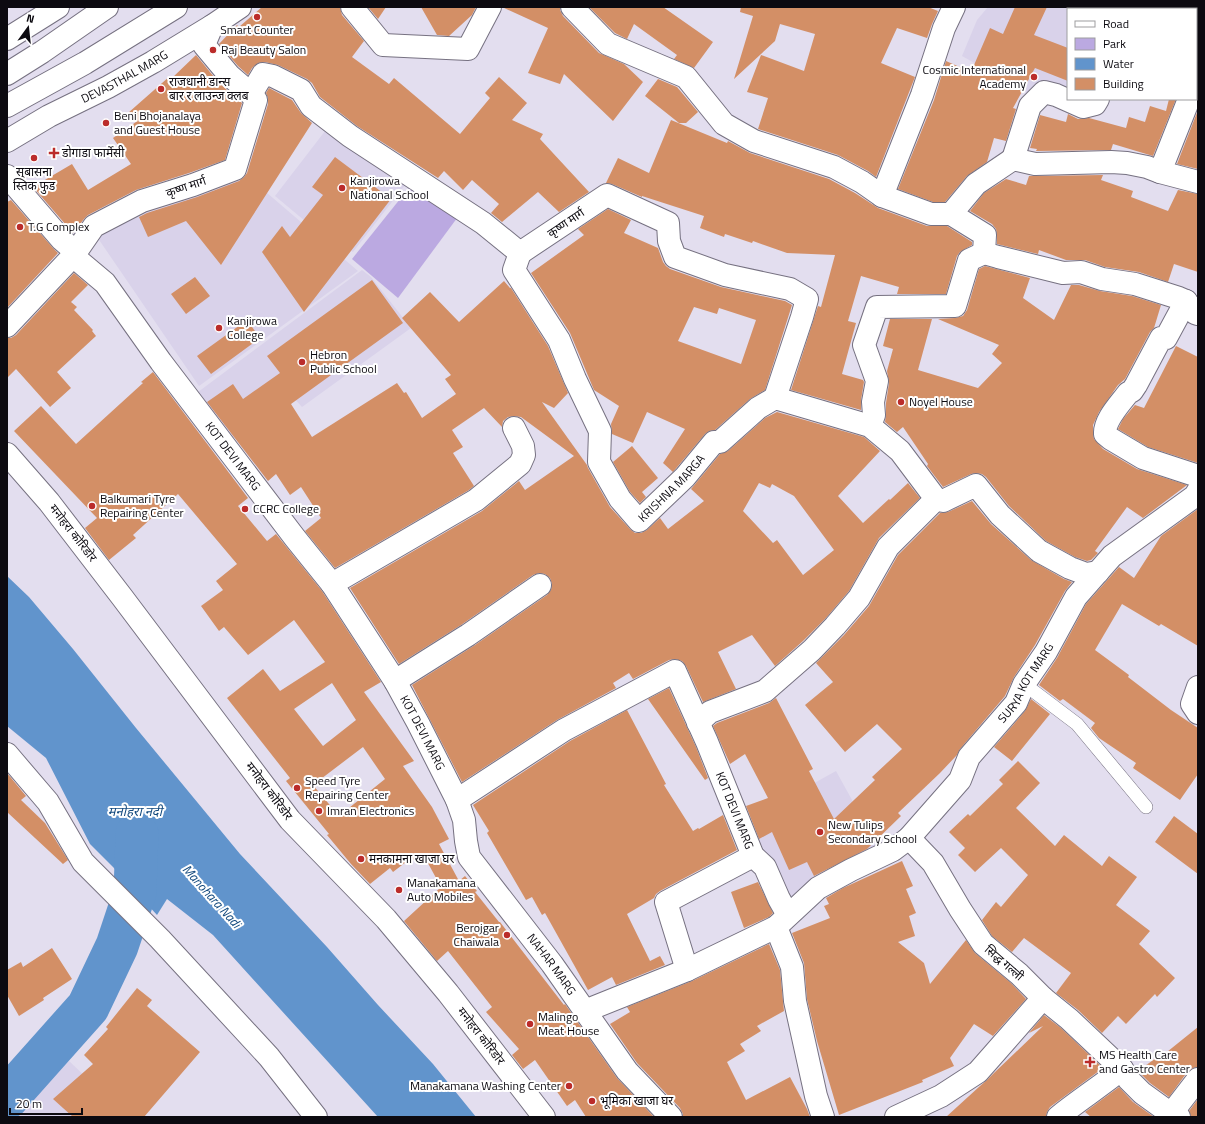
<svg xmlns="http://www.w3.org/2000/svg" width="1205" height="1124" font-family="'Titillium Web','Noto Sans Devanagari',sans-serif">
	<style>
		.built { fill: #d9d2ea }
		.green { fill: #bba9e1 }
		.water { fill: #6194cc }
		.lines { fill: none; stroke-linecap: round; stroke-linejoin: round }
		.river { stroke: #6194cc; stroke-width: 43 }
		.building { fill: #d38f66; fill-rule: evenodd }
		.service-casing { stroke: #767181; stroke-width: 14 }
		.minor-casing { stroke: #767181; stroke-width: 24 }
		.secondary-casing { stroke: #767181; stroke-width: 24 }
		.primary-casing { stroke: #767181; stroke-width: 24 }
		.trunk-casing { stroke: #767181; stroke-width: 24 }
		.service { stroke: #fff; stroke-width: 13 }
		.minor { stroke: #fff; stroke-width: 22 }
		.secondary { stroke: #fff; stroke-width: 22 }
		.primary { stroke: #fff; stroke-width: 22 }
		.trunk { stroke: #fff; stroke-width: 22 }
		.poi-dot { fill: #bb2c2a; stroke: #fff; stroke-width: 1.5 }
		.labels { text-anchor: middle; stroke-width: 4; stroke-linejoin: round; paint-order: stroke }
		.poi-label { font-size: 12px; fill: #0c0a10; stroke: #fff; text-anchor: start }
		.street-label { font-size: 12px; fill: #0c0a10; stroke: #fff }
		.water-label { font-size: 13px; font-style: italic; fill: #11487d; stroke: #fff }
	</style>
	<rect width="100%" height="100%" fill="#e3deef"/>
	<!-- built -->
	<path class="built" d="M988,7H1130V9H1068V99L1040,100L962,56L977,20Z
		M332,122L409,180L353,252L305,221L275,196Z
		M232,173L266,192L358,271L199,386L93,231Z
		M362,270L371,277L411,328L302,407L291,395L230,441L194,395Z
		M836,771L852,800L854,806L868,827L882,854L803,889L788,900L758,838L780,827L771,807Z
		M69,1061L128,1117H12Z"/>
	<!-- green -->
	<path class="green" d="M416,179L463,210L398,298L352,259Z"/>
	<!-- water -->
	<path class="water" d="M7,576L29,597L73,649L136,728L240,854L327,947L378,1005L433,1064L476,1117H378L213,935L167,899L157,915L113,867L90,844L46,758L7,726Z"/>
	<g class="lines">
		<!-- river -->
		<path class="river" d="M7,1098L88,1007L117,946L135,892L137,834"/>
	</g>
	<!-- building -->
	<path class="building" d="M262,7H340L342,15L364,41L352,57L389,84L394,78L460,134L490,98L485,93L499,77L527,103L512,120L543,134L540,139L589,192L559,212L538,192L502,222L491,213L499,204L472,180L463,190L444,171L438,178L357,126L320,97L312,83L307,79L278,65L265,62L258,63L252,68L248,75L238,66L219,44L237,25L239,27Z
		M368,7H386L378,19Z
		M421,7H476L472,15L449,36L437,35Z
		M502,7H560V10L563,16L599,53L624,64L643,82L613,121L564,74L560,84L528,73L548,28Z
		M589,7H663L713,42L694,68L674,59L677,55L634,24L627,39L615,33Z
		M741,7H928L938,11L932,24L927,38L897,28L881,63L915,77L876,177L868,171L838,155L758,129L768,98L747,92L761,55L804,71L815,34L780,24L775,41L734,79L753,16L740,12Z
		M1015,7H1047L1034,35L1068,48V81L1035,68L1013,108L1016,109L1006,141L994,138L987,162L967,176L945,202H933L898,189L934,100L946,61L971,72L990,28L1003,34Z
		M196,55L219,83L242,103L225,160L189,173L136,190L88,215L84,219L73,233L33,187L72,164L88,190L131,164L113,138L136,122L128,113L170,76L172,78Z
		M658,79L677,87L698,112L686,123H679L645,96Z
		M269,88L292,100L301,113L312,123L221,265L186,221L148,237L139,217L147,213L197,197L239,181L244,177L247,173L268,104V98L266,93Z
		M1169,99H1176L1153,156L1113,144L1111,150L1036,151L1037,149L1030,148L1040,115L1066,122L1068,114L1078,119L1089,118L1126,128L1129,117L1145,122L1150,106L1166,111Z
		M1198,110V169L1177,164Z
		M671,120L727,143L728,141L750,153L829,179L855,193L878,208L927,226H947L972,242V245L960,252L957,256L946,294H897L899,287L861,276L848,321L856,323L842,374L863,380L864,382L861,400V410L791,390L818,306L821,307L835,255L787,253L753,241L752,243L725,234L724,237L700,228L704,216L642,196V197L612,184L606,183L618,158L649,173Z
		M335,157L391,199L304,312L262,252L282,226L290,237L323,195L312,187Z
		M1103,175L1101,180L1133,191L1131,197L1168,211L1178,190L1198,194V272L1174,264L1168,282L1139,272L1105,267L1085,260H1066L1039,250L1038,254L1001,245L997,244V235L996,229L992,224L970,211L984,193L1006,179L1026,185L1029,176H1035Z
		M11,200L53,248L58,253L7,308V202Z
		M608,209L631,220L624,233L658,248L663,262L666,266L670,269L721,287L785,301L792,305L765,390L750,399L715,430L709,431L705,434L673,472L663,463L685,429L647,412L633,443L612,434L611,424L619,406L594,390L570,333L531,273L584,235L578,229ZM694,307L717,314L719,308L756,320L741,364L678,341Z
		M985,266L1030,278L1023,298L1054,320L1071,285H1079L1100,291L1132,296L1161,305L1154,328L1150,332L1125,379L1118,385L1099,412L1093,425V433L1094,439L1103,449L1137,469L1187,485L1143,518L1127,507L1095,551L1098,553L1091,560L1087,561L1075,557L1046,541L1009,506L986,477L982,474L976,473L971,474L943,487L927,466L928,464L903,427L897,432L885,422L886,414V403L889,383L887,371L893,349L883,346L890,319H932L918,370L978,388L1002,363L992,354L999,345L938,319L955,318L963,316L967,310L979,269Z
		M74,273L88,285L71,302L77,307L74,310L93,330L92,331L96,336L57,372L71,388L50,407L16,369L7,378V338H11L16,335Z
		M195,277L210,296L186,314L171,294Z
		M372,280L403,323L291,404L312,437L397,383L404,393L406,392L422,418L456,394L445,379L451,375L402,318L430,292L459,322L504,281L510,288H511L548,346L568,393L554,408L542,402L587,465L588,468L610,507L630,529L635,533H641L647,530L660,518L668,529L704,501L691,489L720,454L728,451L765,418L777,412L864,437L880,451L838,496L863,523L889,499L890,500L908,483L920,498L879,538L849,591L826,618L803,641L775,666L752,635L718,652L736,689L703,702L686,666L682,661L675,659L669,660L633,679L629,673L613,683L616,688L557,720L462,782L412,685L475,645L547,595L551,590L552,584L550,578L545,574L539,573L533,575L461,625L399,664L350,588L482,511L519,481L525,490L574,456L521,417L514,416L508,417L503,421L502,427L484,408L452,430L463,447L453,453L474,486L469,490L335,568L305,531L321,518L301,487L290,495L276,474L268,481L207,402L233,384L243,399L280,373L267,356ZM759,483L770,488L772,484L794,496L834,550L803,575L777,540L773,543L743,511Z
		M247,320L260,338L211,374L197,356Z
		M1176,346L1198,357V463L1148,447L1118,429L1123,419L1135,405L1144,408Z
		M153,372L248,498L238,506L267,541L276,534L322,591L381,682L364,692L414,761L403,766L432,807L449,839L439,844L459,881L465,876L477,891L475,892L499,922H500L564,1005L565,1004L617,1078L654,1117H586L575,1100L567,1106L535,1060L523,1069L512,1055L519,1049L486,1012L492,1007L448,951L437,961L404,921L441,887L424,856L406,862L393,872L390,868L370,884L351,864L327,835L329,834L286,781L290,778L227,698L263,669L280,691L325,662L294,620L248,655L224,627L219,631L201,606L223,590L216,581L237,564L178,494L133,535L136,538L109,560L85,528L97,518L14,431L41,406L76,444L143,383L141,382ZM332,683L356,720L323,746L294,709ZM363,747L385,779L339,816L313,785Z
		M632,446L658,478L642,492L646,497L640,503L630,492L613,462Z
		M972,501L991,524L1031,560L1064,579L1072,582L1065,591L1035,645L1014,677L1005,696L960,749L957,755L940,773L898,813L901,816L867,849L814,876L807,862L789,870L772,832L759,839L746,806L768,798L745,754L730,764L713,726L717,723L769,703L776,698L813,769L809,771L834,819L875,780L872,777L902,749L877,724L845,752L805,705L833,682L816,663L844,635L869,606L898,555L940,513L948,512Z
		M1198,509V646L1161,624L1159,626L1122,604L1095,650L1129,675L1128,677L1171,710L1198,728V774L1180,800L1133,768L1136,763L1099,738L1091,728L1095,723L1063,699L1060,701L1039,685L1057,658L1086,604L1119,567L1134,578L1161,536Z
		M669,688L696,747L708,778L705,780L648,699Z
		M1031,699L1050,714L1012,761L994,747L1025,711Z
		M627,710L666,784L664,785L693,831L698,828L699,829L723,815L737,850L660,891L656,894L654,898L627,914L650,961L660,956L665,965L616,985L612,977L588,990L545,913L542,915L532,897L526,900L487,833L489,831L473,805L570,741Z
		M1018,761L1040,783L1016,808L1055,846L1064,835L1102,866L1109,856L1137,877L1116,905L1150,931L1139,944L1175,978L1157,997L1155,994L1126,1024L1118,1016L1102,1033L1078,1010L1056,993L1071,973L1024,938L1012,952L992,936L982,920L996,902L1001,907L1028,875L1001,848L975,872L958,855L965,848L949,832L968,814L970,816L1003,784L999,780Z
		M7,773L26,796L21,800L45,823L68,860L63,864L7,812Z
		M1174,816L1198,834V874L1155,842Z
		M902,861L913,886L906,889L916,913L909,916L915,936L898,942L924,963L930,984L966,940L975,953L1011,983L1026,999L993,1036L974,1024L950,1058L954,1066L922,1080L923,1082L839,1115L817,1041L807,999L804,963L792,933L830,918L824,906L829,904L826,898L843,888Z
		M758,882L773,913L769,917L744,928L731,892Z
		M769,944L780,970L784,1011L757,1026L761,1031L740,1044L745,1051L727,1062L746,1100L790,1077L807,1109L810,1117H683V1114L680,1108L637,1063L610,1024L630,1012L627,1007L692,981Z
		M52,948L72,979L43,998L44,1000L19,1016L7,995V970L21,962L23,967Z
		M137,988L152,1000L147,1006L200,1052L144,1117H73L53,1099L93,1064L84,1055L108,1029L106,1027Z
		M1044,1015L1061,1028L1103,1068L1050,1107L1047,1112L1046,1117H946L980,1086L987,1080L995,1072L1043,1026L1029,1033Z
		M1198,1027V1067L1193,1068L1188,1071L1169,1097L1150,1083L1138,1071L1156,1058L1157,1060Z
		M1119,1087L1133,1102L1154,1117H1091L1085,1112Z
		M1198,1099V1117H1191L1189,1111Z"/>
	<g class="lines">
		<!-- service casing -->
		<g class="service-casing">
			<path id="service" d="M1024,684L1077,724L1146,807"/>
		</g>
		<!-- minor casing -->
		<g class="minor-casing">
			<g id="minor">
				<path d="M352,7L383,45L468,49L490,7"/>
				<path d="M572,7L608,44L686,77L724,124L754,141L834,167L862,182L882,196L931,214H951L985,235L984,253L998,257L1063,273L1081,272L1102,279L1135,284L1179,298L1186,301L1195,313L1198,314"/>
				<path d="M1133,9V7"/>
				<path d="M1196,81L1198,76"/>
				<path d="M251,94L263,74L273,76L301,90L311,106L350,136L483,223L520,253L607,195L668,223L669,241L675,257L725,275L790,289L807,299L802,317L775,398"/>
				<path id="s1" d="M7,141L49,116L108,87L153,62L212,26L240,7"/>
				<path d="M1013,159L1030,106L1044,92L1056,95L1083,107L1095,104L1098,99"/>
				<path d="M1160,172L1198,182"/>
				<path id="s2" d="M7,176L62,240L76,252L73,256L105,283L161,362L295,538L332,584L395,681L418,723L457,800L564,730L675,671L707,742L753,856L666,902L687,970"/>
				<path d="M882,196L922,95L944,28L954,7"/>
				<path d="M951,214L976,184L1013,159L1035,164L1111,162L1127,163L1147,167L1160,172L1189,99"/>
				<path d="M76,252L94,226L142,201L193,185L235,169L256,100L251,94L229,75L204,45L212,26"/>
				<path id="s3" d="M520,253L514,270L559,340L575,379L600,431L599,462L620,499L639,521L685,477L714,442H720L758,408L775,398L870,426L900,451L936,499L888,547L859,598L835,626L812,650L765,691L710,712L698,723"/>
				<path d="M1186,301L1166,338H1161L1136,385L1132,391L1128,393C1120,404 1104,420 1105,434L1111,439L1143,458L1198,476"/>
				<path d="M7,326L73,256"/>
				<path d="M870,426L874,415L873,402L877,381L864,345L877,307L955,306L969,260L984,253"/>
				<path d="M936,499L943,501L976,485L1000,515L1039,551L1070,568L1086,574L1098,572"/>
				<path d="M332,584L476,500L520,464L524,455L523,446L514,428"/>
				<path d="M395,681L468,635L540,585"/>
				<path d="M1198,687L1192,704L1198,713"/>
				<path id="s4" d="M457,800L464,820L466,841L469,857L552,964L627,1071L671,1117"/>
				<path d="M909,838L933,863L960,909L983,944L1019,974L1043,998L1069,1019L1122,1069"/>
				<path d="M753,856L765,867L779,899L788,915"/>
				<path d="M776,927L792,967L795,1001L816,1096L823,1117"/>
				<path id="s5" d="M585,1011L687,970L776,927L818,888L851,870L893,850L909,838L960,780L969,757L1016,703L1024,684L1046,652L1076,597L1112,556L1195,496L1198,491"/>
				<path d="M1171,1114L1198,1079"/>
				<path d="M896,1117L941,1096L978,1072L1043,998"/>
				<path d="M1058,1117C1079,1100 1101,1086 1122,1069L1129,1080L1142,1093L1171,1114L1179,1117"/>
			</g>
		</g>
		<!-- secondary casing -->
		<g class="secondary-casing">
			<path id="secondary" d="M7,454L49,502L122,597L290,820L386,919L448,993L544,1117
				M7,754L48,802L83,862L160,939L269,1057L316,1117"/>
		</g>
		<!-- primary casing -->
		<g class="primary-casing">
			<path id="primary" d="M7,106L85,63L176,7"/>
		</g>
		<!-- trunk casing -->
		<g class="trunk-casing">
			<path id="trunk" d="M7,39L58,7
				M7,74L42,52L107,7"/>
		</g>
		<!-- service -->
		<use href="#service" class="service"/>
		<!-- minor -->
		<use href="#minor" class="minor"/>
		<!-- secondary -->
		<use href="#secondary" class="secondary"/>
		<!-- primary -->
		<use href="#primary" class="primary"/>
		<!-- trunk -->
		<use href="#trunk" class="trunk"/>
	</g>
	<!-- markers -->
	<g class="poi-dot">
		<circle cx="257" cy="17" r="4"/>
		<circle cx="213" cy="50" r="4"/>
		<circle cx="1034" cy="77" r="4"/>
		<circle cx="161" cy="89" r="4"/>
		<circle cx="106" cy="123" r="4"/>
		<path d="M52 147h4v4h4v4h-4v4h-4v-4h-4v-4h4z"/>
		<circle cx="34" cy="158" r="4"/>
		<circle cx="342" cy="188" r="4"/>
		<circle cx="20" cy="227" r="4"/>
		<circle cx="219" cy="328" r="4"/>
		<circle cx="302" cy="362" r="4"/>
		<circle cx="901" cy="402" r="4"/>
		<circle cx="92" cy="506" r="4"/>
		<circle cx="245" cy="509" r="4"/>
		<circle cx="297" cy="788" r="4"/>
		<circle cx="319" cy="811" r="4"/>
		<circle cx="820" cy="832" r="4"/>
		<circle cx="361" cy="859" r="4"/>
		<circle cx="399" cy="890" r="4"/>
		<circle cx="507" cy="935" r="4"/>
		<circle cx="530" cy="1024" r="4"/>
		<path d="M1088 1056h4v4h4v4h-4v4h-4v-4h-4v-4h4z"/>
		<circle cx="569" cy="1086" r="4"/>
		<circle cx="592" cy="1101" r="4"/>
	</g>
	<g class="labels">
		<!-- poi labels -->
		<g class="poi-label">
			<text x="257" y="34" text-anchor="middle">Smart Counter</text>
			<text x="221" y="54">Raj Beauty Salon</text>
			<text x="1026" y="74" text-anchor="end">Cosmic International<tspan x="1026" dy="14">Academy</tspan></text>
			<text x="169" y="86">राजधानी डान्स<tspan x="169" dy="14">बार र लाउन्ज क्लब</tspan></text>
			<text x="114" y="120">Beni Bhojanalaya<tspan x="114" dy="14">and Guest House</tspan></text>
			<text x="62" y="157">डोगाडा फार्मेसी</text>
			<text x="34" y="176" text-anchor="middle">सुबासना<tspan x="34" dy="14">स्तिक फुड</tspan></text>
			<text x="350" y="185">Kanjirowa<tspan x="350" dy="14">National School</tspan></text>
			<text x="28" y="231">T.G Complex</text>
			<text x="227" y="325">Kanjirowa<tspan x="227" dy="14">College</tspan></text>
			<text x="310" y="359">Hebron<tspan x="310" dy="14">Public School</tspan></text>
			<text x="909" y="406">Noyel House</text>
			<text x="100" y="503">Balkumari Tyre<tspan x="100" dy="14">Repairing Center</tspan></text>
			<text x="253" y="513">CCRC College</text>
			<text x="305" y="785">Speed Tyre<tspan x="305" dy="14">Repairing Center</tspan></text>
			<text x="327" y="815">Imran Electronics</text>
			<text x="828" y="829">New Tulips<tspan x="828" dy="14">Secondary School</tspan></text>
			<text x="369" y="863">मनकामना खाजा घर</text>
			<text x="407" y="887">Manakamana<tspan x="407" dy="14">Auto Mobiles</tspan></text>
			<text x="499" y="932" text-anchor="end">Berojgar<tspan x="499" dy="14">Chaiwala</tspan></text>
			<text x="538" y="1021">Malingo<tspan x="538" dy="14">Meat House</tspan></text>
			<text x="1099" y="1059">MS Health Care<tspan x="1099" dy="14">and Gastro Center</tspan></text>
			<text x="561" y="1090" text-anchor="end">Manakamana Washing Center</text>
			<text x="600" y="1105">भूमिका खाजा घर</text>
		</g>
		<!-- street labels -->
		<g class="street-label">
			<text dy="4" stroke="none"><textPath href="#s1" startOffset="134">DEVASTHAL MARG</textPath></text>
			<text transform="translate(186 187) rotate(-19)" y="4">कृष्ण मार्ग</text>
			<text transform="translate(566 223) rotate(-34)" y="4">कृष्ण मार्ग</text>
			<text dy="4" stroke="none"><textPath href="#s2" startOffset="365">KOT DEVI MARG</textPath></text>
			<text dy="4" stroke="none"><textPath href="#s3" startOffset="350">KRISHNA MARGA</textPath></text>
			<text transform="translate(73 533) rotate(52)" y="4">मनोहरा कोरिडोर</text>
			<text dy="4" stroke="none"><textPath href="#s5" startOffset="566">SURYA KOT MARG</textPath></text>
			<text dy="4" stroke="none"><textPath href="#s2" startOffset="701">KOT DEVI MARG</textPath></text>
			<text transform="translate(269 791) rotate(53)" y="4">मनोहरा कोरिडोर</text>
			<text dy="4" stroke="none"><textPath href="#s2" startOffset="1182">KOT DEVI MARG</textPath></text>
			<text transform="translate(1004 963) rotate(41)" y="4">सिद्ध गल्ली</text>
			<text dy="4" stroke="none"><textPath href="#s4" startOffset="194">NAHAR MARG</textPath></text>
			<text transform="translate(481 1036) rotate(52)" y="4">मनोहरा कोरिडोर</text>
		</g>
		<!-- water labels -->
		<g class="water-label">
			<text x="135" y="816">मनोहरा नदी</text>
			<text transform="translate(212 896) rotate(48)" y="5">Manohara Nadi</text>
		</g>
	</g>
	<!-- border -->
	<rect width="1205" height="1124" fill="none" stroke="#0c0a10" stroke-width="16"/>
	<!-- legend -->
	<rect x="1067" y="8" width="130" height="92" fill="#ffffff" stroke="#9e9d9f"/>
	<rect x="1075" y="21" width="20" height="6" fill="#ffffff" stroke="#9e9d9f"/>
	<text x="1103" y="28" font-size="12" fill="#0c0a10">Road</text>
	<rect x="1075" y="38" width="20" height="12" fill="#bba9e1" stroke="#9e9d9f"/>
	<text x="1103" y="48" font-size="12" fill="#0c0a10">Park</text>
	<rect x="1075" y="58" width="20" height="12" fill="#6194cc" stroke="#9e9d9f"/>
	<text x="1103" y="68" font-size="12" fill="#0c0a10">Water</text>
	<rect x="1075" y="78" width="20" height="12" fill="#d38f66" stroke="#9e9d9f"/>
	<text x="1103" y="88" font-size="12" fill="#0c0a10">Building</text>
	<!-- north arrow -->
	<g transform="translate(28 28) rotate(15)" stroke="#ffffff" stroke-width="3" paint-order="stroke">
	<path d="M0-3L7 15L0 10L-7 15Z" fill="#0c0a10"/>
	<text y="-6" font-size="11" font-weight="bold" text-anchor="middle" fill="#0c0a10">N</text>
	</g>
	<!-- scale -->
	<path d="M10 1108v6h72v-6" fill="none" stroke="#0c0a10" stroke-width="2"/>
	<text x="16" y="1108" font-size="12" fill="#0c0a10" stroke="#ffffff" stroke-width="3" paint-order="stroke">20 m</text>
</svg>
